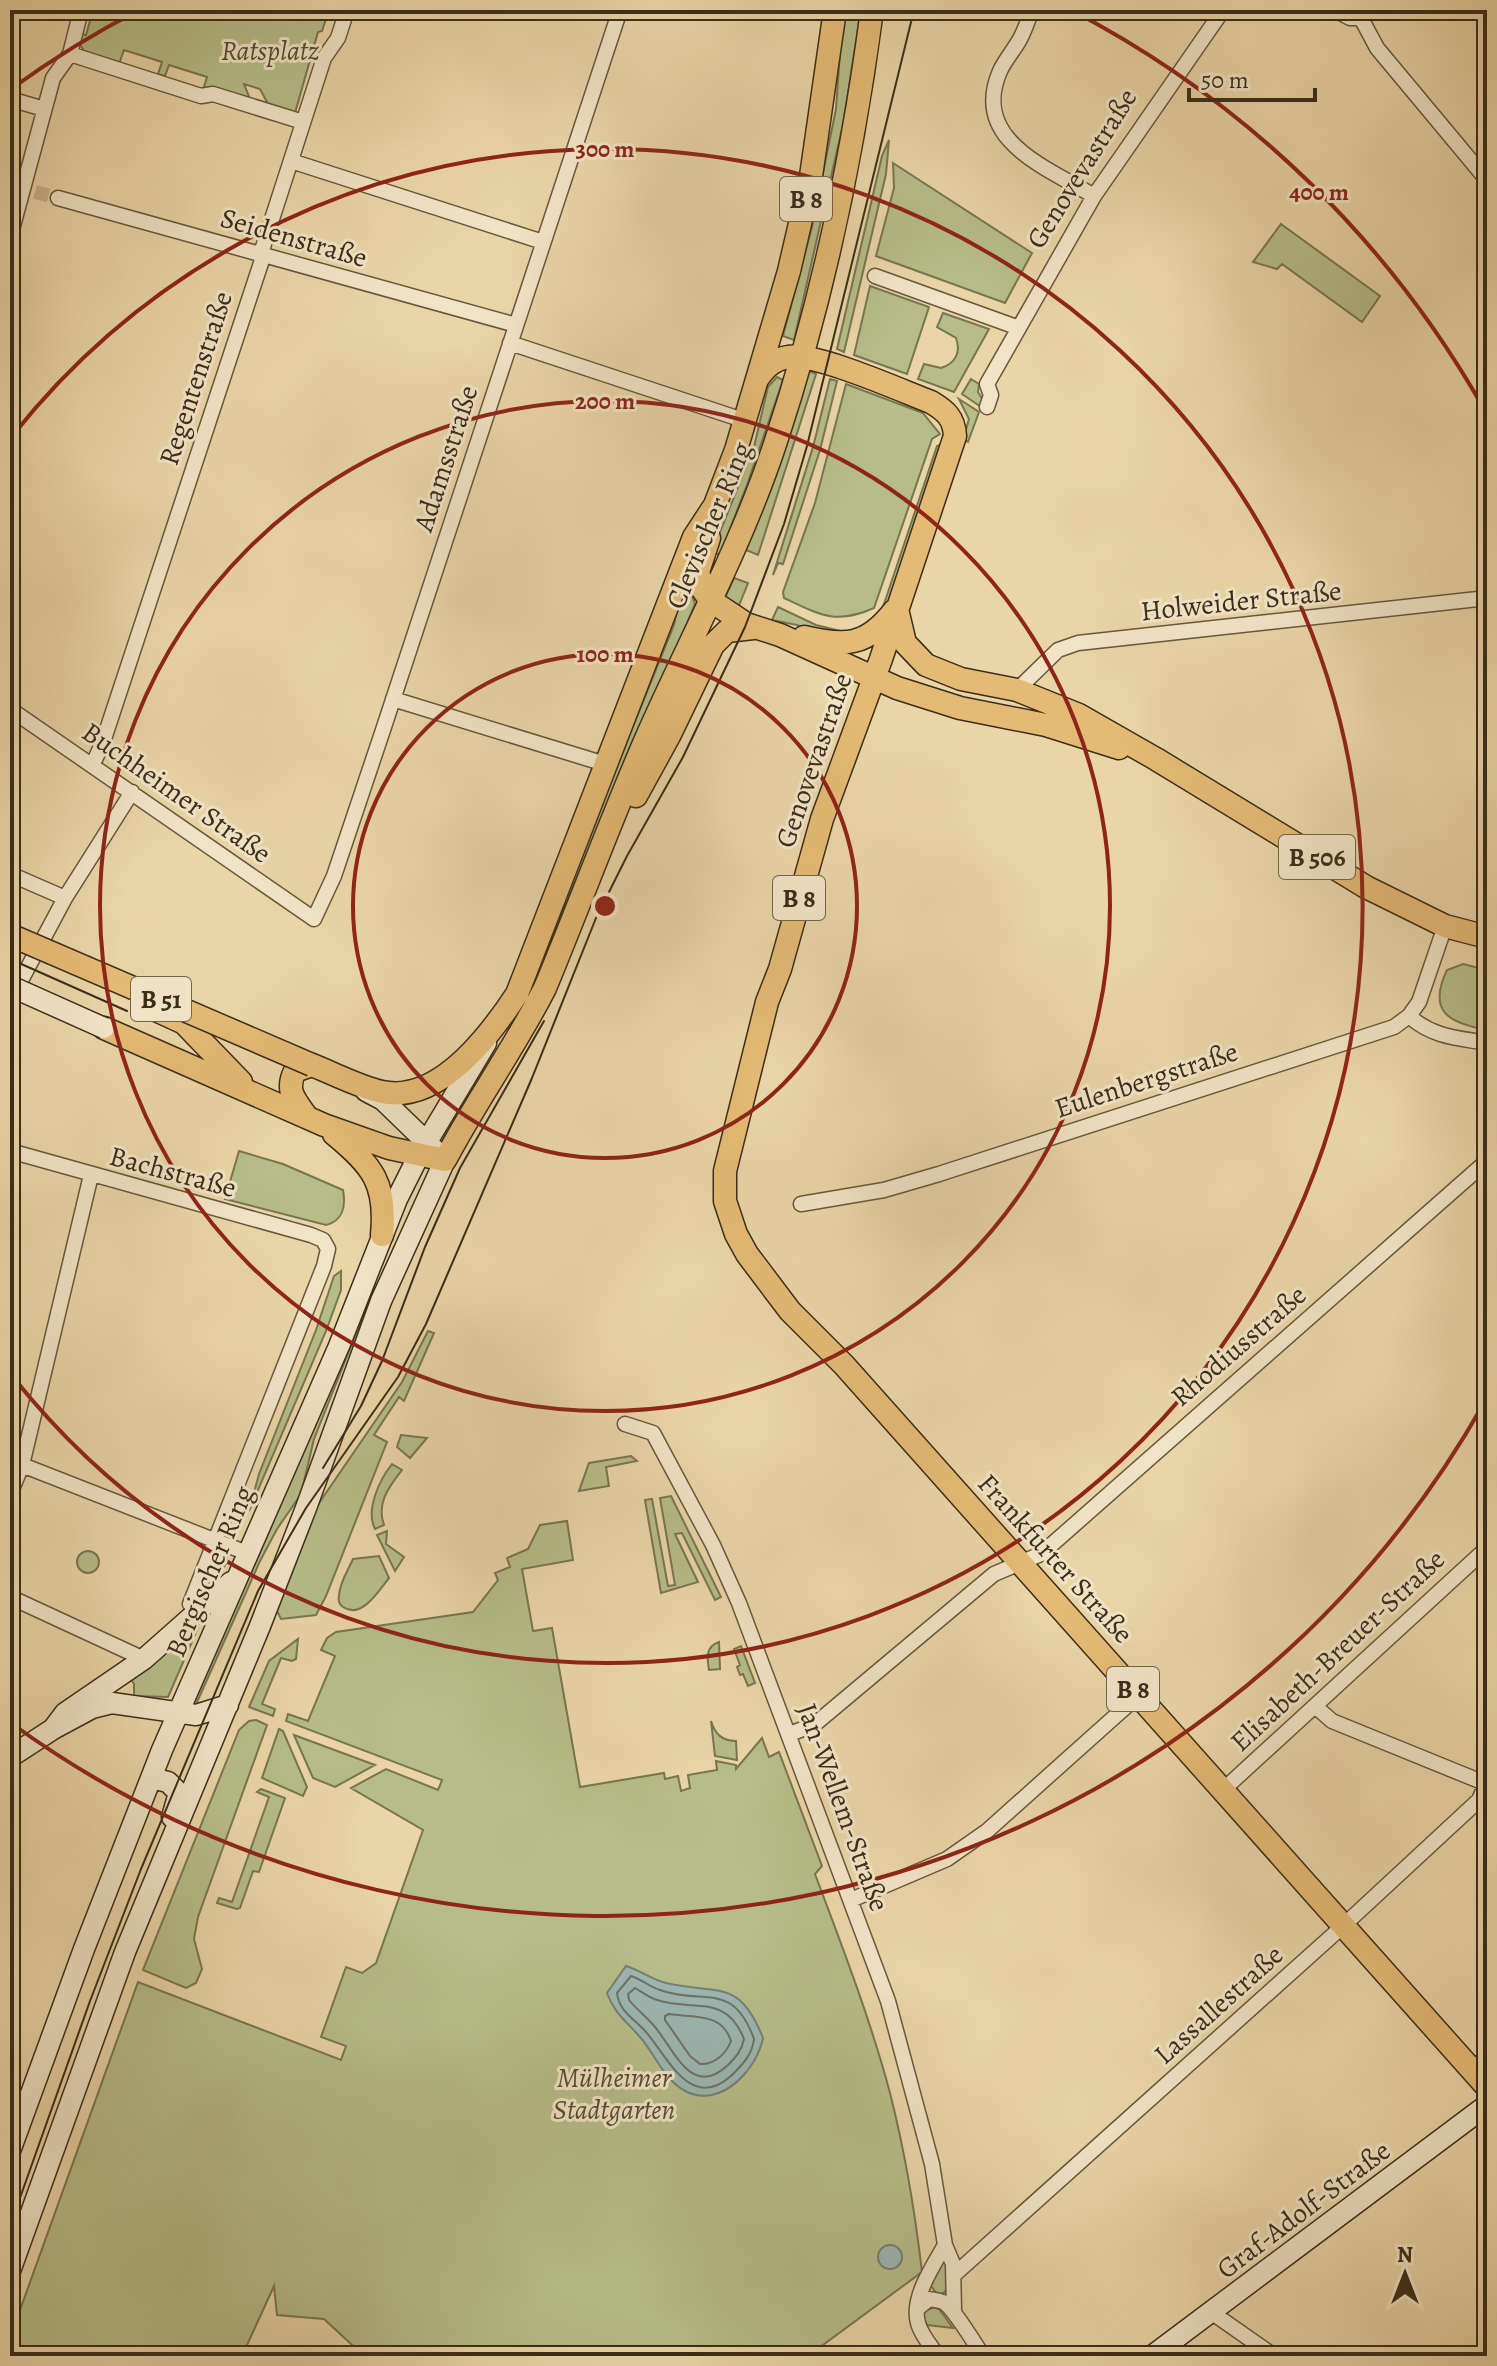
<svg xmlns="http://www.w3.org/2000/svg" width="1497" height="2366" font-family="Alegreya,serif">
	<style>
		.green { fill: #b6bd88; stroke: #787551; stroke-width: 2 }
		.water { fill: #9bb6b1; stroke: #747f75; stroke-width: 2 }
		.lines { fill: none; stroke-linecap: round; stroke-linejoin: round }
		.shore { stroke: #6a7266; stroke-width: 2 }
		.street-tunnel { stroke: #c7b38b; stroke-width: 14; stroke-dasharray: 14 7; stroke-linecap: butt }
		.street-casing { stroke: #66573d; stroke-width: 17 }
		.secondary-casing { stroke: #3a2d1a; stroke-width: 23 }
		.primary-casing { stroke: #3a2d1a; stroke-width: 25 }
		.street { stroke: #f1e4c6; stroke-width: 14 }
		.secondary { stroke: #f1e4c6; stroke-width: 20 }
		.primary { stroke: #e5ba74; stroke-width: 22 }
		.tram { stroke: #3a2d1a; stroke-width: 2 }
		.secondary-bridge-casing { stroke: #3a2d1a; stroke-width: 23; stroke-linecap: butt }
		.primary-bridge-casing { stroke: #3a2d1a; stroke-width: 25; stroke-linecap: butt }
		.secondary-bridge { stroke: #f1e4c6; stroke-width: 20 }
		.primary-bridge { stroke: #e5ba74; stroke-width: 22 }
		.ring { fill: none; stroke: #8f2418; stroke-width: 4 }
		.labels { text-anchor: middle; stroke-width: 6; stroke-linejoin: round; paint-order: stroke }
		.shield { fill: #f1e4c6; stroke: #71644e; stroke-width: 2 }
		.shield-label { font-size: 26px; font-weight: bold; fill: #3a2d1a }
		.park-label { font-size: 28px; font-style: italic; fill: #534a30; stroke: #f1e4c6 }
		.street-label { font-size: 28px; fill: #3a2d1a; stroke: #f1e4c6 }
		.centre { fill: #8f2418; stroke: #f1e4c6; stroke-width: 4 }
		.ring-label { font-size: 24px; text-anchor: middle; font-weight: bold; fill: #8f2418; stroke: #f1e4c6; stroke-width: 6; stroke-linejoin: round; paint-order: stroke }
	</style>
	<rect width="100%" height="100%" fill="#ead5a7"/>
	<filter id="stains"><feTurbulence type="fractalNoise" baseFrequency=".0025" numOctaves="4"/><feColorMatrix values="0 0 0 0 .2 0 0 0 0 .09 0 0 0 0 .02 0 0 0 .5 -.17"/></filter>
	<radialGradient id="worn" r=".72"><stop offset=".6" stop-color="#630" stop-opacity="0"/><stop offset="1" stop-color="#630" stop-opacity=".3"/></radialGradient>
	<!-- green -->
	<path class="green" d="M93,10H329L322,31L318,32L295,113L268,104L260,89L244,84L250,99L203,90L207,77L169,65L165,76L158,74L162,62L124,50L119,64L85,53L78,41L80,34L86,35Z
		M843,10H861L843,124L794,340L783,336L812,227L836,109Z
		M889,140L886,174L844,352L837,349L882,156Z
		M893,163L1032,253L1005,303L876,256L894,188Z
		M1281,224L1380,296L1362,322L1282,264L1277,269L1253,262Z
		M870,286L929,307L907,374L854,355Z
		M943,313L989,329L954,392L918,379L924,364L941,368C956,363 961,352 956,338L937,327Z
		M809,371L816,374L758,555L746,550L788,439Z
		M777,377L783,380L748,482L720,555L712,552L754,447L768,387Z
		M830,379L837,381L820,450L783,564L778,563L773,575L813,447Z
		M971,379L979,384L978,392L983,400L981,407L962,394Z
		M846,384L923,413L940,434L932,439L874,608C836,625 820,615 784,598L783,592L815,503Z
		M959,399L979,412L968,442L963,440L969,419Z
		M942,444L884,616L860,628L873,619L883,607L937,446Z
		M734,578L748,583L738,608L725,598Z
		M683,584H688L695,604L536,990L533,989L543,949L674,625Z
		M778,607L816,625L844,632L816,634L797,625L772,620Z
		M1463,964L1487,970V1030C1449,1023 1427,1012 1447,970Z
		M239,1151L283,1164L343,1190C346,1206 343,1221 326,1225L225,1199Z
		M341,1271V1290L326,1331L249,1511L259,1474L316,1330L334,1276Z
		M365,1302L368,1304L314,1439L301,1494L277,1529L260,1561L194,1709L191,1705Z
		M428,1331L434,1333L404,1401L399,1397L374,1435L387,1442L326,1596L316,1615L281,1619L276,1609L315,1509L402,1382Z
		M401,1435L427,1438L410,1458L397,1447Z
		M631,1456L637,1461L606,1467L609,1486L579,1491L589,1463Z
		M392,1464L402,1470C389,1487 376,1503 384,1525L375,1529C365,1510 380,1479 392,1464Z
		M671,1496L721,1597L715,1600L682,1533L675,1534L698,1582L661,1593L645,1500L652,1499L668,1586L675,1585L660,1498Z
		M567,1521L573,1560L522,1569L533,1631L552,1628L580,1787L664,1773L665,1779L678,1776L681,1791L690,1788L688,1775L717,1770L716,1761L736,1765V1769L762,1738L769,1757L779,1752L822,1866L815,1874C842,1946 870,2018 890,2093C905,2152 915,2212 922,2272L808,2356H364L324,2319L277,2315L274,2286L242,2356H10V2342L15,2324L138,1982L341,2060L346,2046L321,2037L346,1967L362,1973L376,1963L423,1830L351,1788L386,1769L438,1790L442,1780L286,1721L288,1714L308,1721L335,1656L321,1650L327,1638L336,1632L473,1612L498,1580L495,1573L510,1567L507,1558L528,1549L540,1525Z
		M387,1531L386,1544L404,1557L395,1571L377,1535Z
		M77 1562a11 11 0 1 1 22 0a11 11 0 1 1-22 0Z
		M220,1555L227,1557V1563L203,1591L214,1559Z
		M379,1556L389,1578C380,1589 362,1620 343,1607C339,1604 338,1600 339,1596C339,1584 348,1570 353,1559Z
		M195,1628H198L168,1697L134,1696V1684L130,1678Z
		M298,1639L296,1659L292,1661L281,1658L262,1704L275,1709L273,1716L249,1707L269,1661Z
		M719,1642L720,1669L709,1670C707,1658 705,1647 719,1642Z
		M741,1646L755,1683L748,1686L743,1674L740,1675L737,1667L740,1665L734,1649Z
		M256,1720L267,1725L198,1917L194,1939L202,1969L196,1983L186,1988L143,1970L239,1730L249,1721Z
		M711,1721C715,1734 722,1741 736,1741L737,1760L715,1756Z
		M279,1729L283,1731L307,1787L303,1796L262,1778Z
		M294,1735L375,1765L335,1787L313,1778Z
		M261,1789L285,1798L259,1872L253,1871L240,1908L237,1909L217,1903L219,1898L232,1902L269,1797L257,1792Z
		M940,2258H947L948,2289L942,2294H937L931,2286Z
		M934,2307L939,2309L953,2328L927,2325L923,2317L925,2311Z"/>
	<!-- water -->
	<path class="water" d="M626,1966C640,1970 652,1980 666,1983C717,1995 739,1977 763,2038C757,2069 722,2108 687,2092C665,2082 655,2054 640,2037C626,2021 614,2013 607,1993Z
		M878 2257a12 12 0 1 1 24 0a12 12 0 1 1-24 0Z"/>
	<g class="lines">
		<!-- shore -->
		<path class="shore" d="M631,1976C641,1979 650,1987 660,1990C703,2006 732,1979 754,2039C752,2055 743,2064 732,2075C691,2113 668,2057 646,2032C635,2019 619,2012 617,1993Z
			M635,1988C642,1992 650,1998 657,2000C694,2012 726,1993 744,2039C742,2050 736,2057 728,2065C692,2099 675,2051 655,2027C647,2017 637,2010 629,2000L628,1994Z
			M669,2014C693,2018 722,2012 731,2041C726,2054 714,2065 700,2064L690,2056L665,2020V2016Z"/>
		<!-- street-tunnel -->
		<path class="street-tunnel" d="M35,192L58,198"/>
		<!-- street casing -->
		<g class="street-casing">
			<path id="street" d="M1032,10C1028,20 1025,30 1020,39C1014,50 1005,60 1000,71C970,140 1047,168 1094,196
				M1335,10L1350,18H1361
				M1361,18L1377,48L1487,180
				M70,54L201,96L213,94L303,122
				M10,99L44,109
				M291,161L543,242
				M58,198L516,325
				M10,237L53,78L70,54L81,10
				M875,276L1019,328
				M510,343L746,421
				M987,407L991,395L987,384L1094,196L1223,10
				M1017,690L1058,650L1078,643L1487,598
				M393,699L605,764
				M10,709L314,919L334,876L384,727L620,10
				M93,764L103,742L261,263L263,247L324,58L338,38L347,10
				M10,874L65,898
				M10,1001L65,898L132,792
				M1409,1016C1432,1037 1458,1038 1487,1043
				M10,1151L311,1235L323,1240L328,1249L324,1266L190,1604L197,1612
				M801,1204L884,1190L939,1174L1394,1027L1409,1016L1419,1002L1445,926
				M625,1424L653,1433L713,1545L739,1603L888,2001L932,2164L945,2245L953,2264L954,2311
				M22,1465L247,1553
				M10,1494L22,1465L91,1175
				M10,1597L144,1659
				M1315,1706L1332,1721L1487,1784
				M790,1734L815,1724L994,1574L1041,1554L1487,1161
				M1223,1790L1487,1548
				M851,1900L947,1859L987,1831L1139,1695
				M1472,2070L1487,2056
				M955,2274L1343,1926L1479,1800L1486,1784
				M917,2309L929,2299C934,2300 938,2300 943,2302C953,2307 975,2344 983,2356
				M1211,2312L1274,2356
				M938,2356C931,2346 921,2335 918,2323C911,2298 933,2266 945,2245"/>
		</g>
		<!-- secondary casing -->
		<g class="secondary-casing">
			<path id="secondary" d="M53,1729L65,1713L144,1659L231,1582
				M10,1757L53,1729L92,1708L112,1703L196,1715L228,1705
				M151,1778L168,1782L179,1793L172,1817
				M10,2151L84,1949L162,1750L339,1346L397,1199L419,1155L486,1043
				M10,2271L125,1952L260,1626L306,1508L381,1301L445,1160L383,1100L366,1091
				M1152,2356L1487,2105"/>
		</g>
		<!-- primary casing -->
		<g class="primary-casing">
			<path id="primary" d="M758,378C766,367 774,359 788,357C815,352 902,391 931,402C946,411 954,418 955,436L881,659L822,819L780,969L767,1002L725,1171V1201L736,1234L747,1254L790,1311L844,1365L1487,2087
				M709,538L698,572L703,590L710,600L746,624L780,635L897,688L960,708L1046,725L1119,748
				M897,609L905,643L926,665L961,679L1017,690L1079,715L1156,759L1366,887L1445,926L1487,937
				M804,637C845,647 867,646 894,611
				M636,796L669,736L713,645L727,631L753,628
				M147,1006L184,1023L241,1082
				M104,1028L324,1125L389,1148L445,1160C476,1101 515,1047 545,988C579,906 610,822 645,741C689,641 742,545 776,441C822,302 853,155 872,10
				M307,1117C295,1100 285,1091 295,1071L312,1065C335,1074 359,1087 382,1092C439,1104 490,1035 517,994L694,537L715,505L736,450L789,271L811,176L835,10
				M334,1134C373,1166 387,1184 382,1235"/>
		</g>
		<!-- street -->
		<use href="#street" class="street"/>
		<!-- secondary -->
		<use href="#secondary" class="secondary"/>
		<!-- primary -->
		<use href="#primary" class="primary"/>
		<!-- tram -->
		<path class="tram" d="M10,959L127,1011
			M323,1468L361,1406L382,1361L425,1247L460,1168L544,1021
			M10,2226L90,2001L141,1869L258,1591L306,1508L398,1377L426,1324L532,1078L596,918L627,856L683,757L745,627L784,524L807,446L914,10"/>
		<!-- secondary-bridge casing -->
		<g class="secondary-bridge-casing">
			<path id="secondary-bridge" d="M10,986L104,1028"/>
		</g>
		<!-- primary-bridge casing -->
		<g class="primary-bridge-casing">
			<path id="primary-bridge" d="M10,935L312,1065"/>
		</g>
		<!-- secondary-bridge -->
		<use href="#secondary-bridge" class="secondary-bridge"/>
		<!-- primary-bridge -->
		<use href="#primary-bridge" class="primary-bridge"/>
	</g>
	<!-- distance rings -->
	<g class="ring">
		<circle cx="605" cy="906" r="252"/>
		<circle cx="605" cy="906" r="505"/>
		<path d="M13 435A757 757 0 1 1 13 1377"/>
		<path d="M1484 1403A1010 1010 0 0 1 11 1723M11 89A1010 1010 0 0 1 139 10M1071 10A1010 1010 0 0 1 1484 409"/>
	</g>
	<g class="labels">
		<!-- shield labels -->
		<g class="shield">
			<rect x="780" y="177" width="52" height="44" rx="6"/>
			<rect x="1279" y="835" width="76" height="44" rx="6"/>
			<rect x="773" y="876" width="52" height="44" rx="6"/>
			<rect x="131" y="977" width="60" height="44" rx="6"/>
			<rect x="1107" y="1667" width="52" height="44" rx="6"/>
		</g>
		<g class="shield-label">
			<text x="806" y="208">B 8</text>
			<text x="1317" y="866">B 506</text>
			<text x="799" y="907">B 8</text>
			<text x="161" y="1008">B 51</text>
			<text x="1133" y="1698">B 8</text>
		</g>
		<!-- park labels -->
		<g class="park-label">
			<text x="270" y="60">Ratsplatz</text>
			<text x="614" y="2087">Mülheimer<tspan x="614" dy="32">Stadtgarten</tspan></text>
		</g>
		<!-- street labels -->
		<g class="street-label">
			<text transform="translate(1081 168) rotate(-58)" y="10">Genovevastraße</text>
			<text transform="translate(294 237) rotate(16)" y="10">Seidenstraße</text>
			<text transform="translate(195 378) rotate(-72)" y="10">Regentenstraße</text>
			<text transform="translate(445 458) rotate(-72)" y="10">Adamsstraße</text>
			<text transform="translate(708 525) rotate(-67)" y="10">Clevischer Ring</text>
			<text transform="translate(1241 600) rotate(-6)" y="10">Holweider Straße</text>
			<text transform="translate(813 760) rotate(-71)" y="10">Genovevastraße</text>
			<text transform="translate(177 792) rotate(35)" y="10">Buchheimer Straße</text>
			<text transform="translate(1146 1079) rotate(-18)" y="10">Eulenbergstraße</text>
			<text transform="translate(173 1171) rotate(15)" y="10">Bachstraße</text>
			<text transform="translate(1238 1345) rotate(-41)" y="10">Rhodiusstraße</text>
			<text transform="translate(1056 1558) rotate(48)" y="10">Frankfurter Straße</text>
			<text transform="translate(209 1571) rotate(-67)" y="10">Bergischer Ring</text>
			<text transform="translate(1337 1650) rotate(-43)" y="10">Elisabeth-Breuer-Straße</text>
			<text transform="translate(844 1807) rotate(70)" y="10">Jan-Wellem-Straße</text>
			<text transform="translate(1218 2004) rotate(-42)" y="10">Lassallestraße</text>
			<text transform="translate(1303 2209) rotate(-37)" y="10">Graf-Adolf-Straße</text>
		</g>
	</g>
	<circle cx="605" cy="906" r="12" class="centre"/>
	<g class="ring-label">
		<text x="605" y="157">300 m</text>
		<text x="1319" y="200">400 m</text>
		<text x="605" y="409">200 m</text>
		<text x="605" y="662">100 m</text>
	</g>
	<!-- margin -->
	<rect width="1497" height="2366" fill="none" stroke="#ead5a7" stroke-width="40"/>
	<rect x="12" y="12" width="1473" height="2342" fill="none" stroke="#3a2d1a" stroke-width="4"/>
	<rect x="20" y="20" width="1457" height="2326" fill="none" stroke="#3a2d1a" stroke-width="2"/>
	<!-- north arrow -->
	<g transform="translate(1405 2274)" stroke="#f1e4c6" stroke-width="6" paint-order="stroke">
	<path d="M0-6L14 30L0 20L-14 30Z" fill="#3a2d1a"/>
	<text y="-12" font-size="22" font-weight="bold" text-anchor="middle" fill="#3a2d1a">N</text>
	</g>
	<!-- scale -->
	<path d="M1189 88v12h126v-12" fill="none" stroke="#3a2d1a" stroke-width="4"/>
	<text x="1201" y="88" font-size="24" fill="#3a2d1a" stroke="#f1e4c6" stroke-width="6" paint-order="stroke">50 m</text>
	<rect width="100%" height="100%" filter="url(#stains)"/>
	<rect width="100%" height="100%" fill="url(#worn)"/>
</svg>
